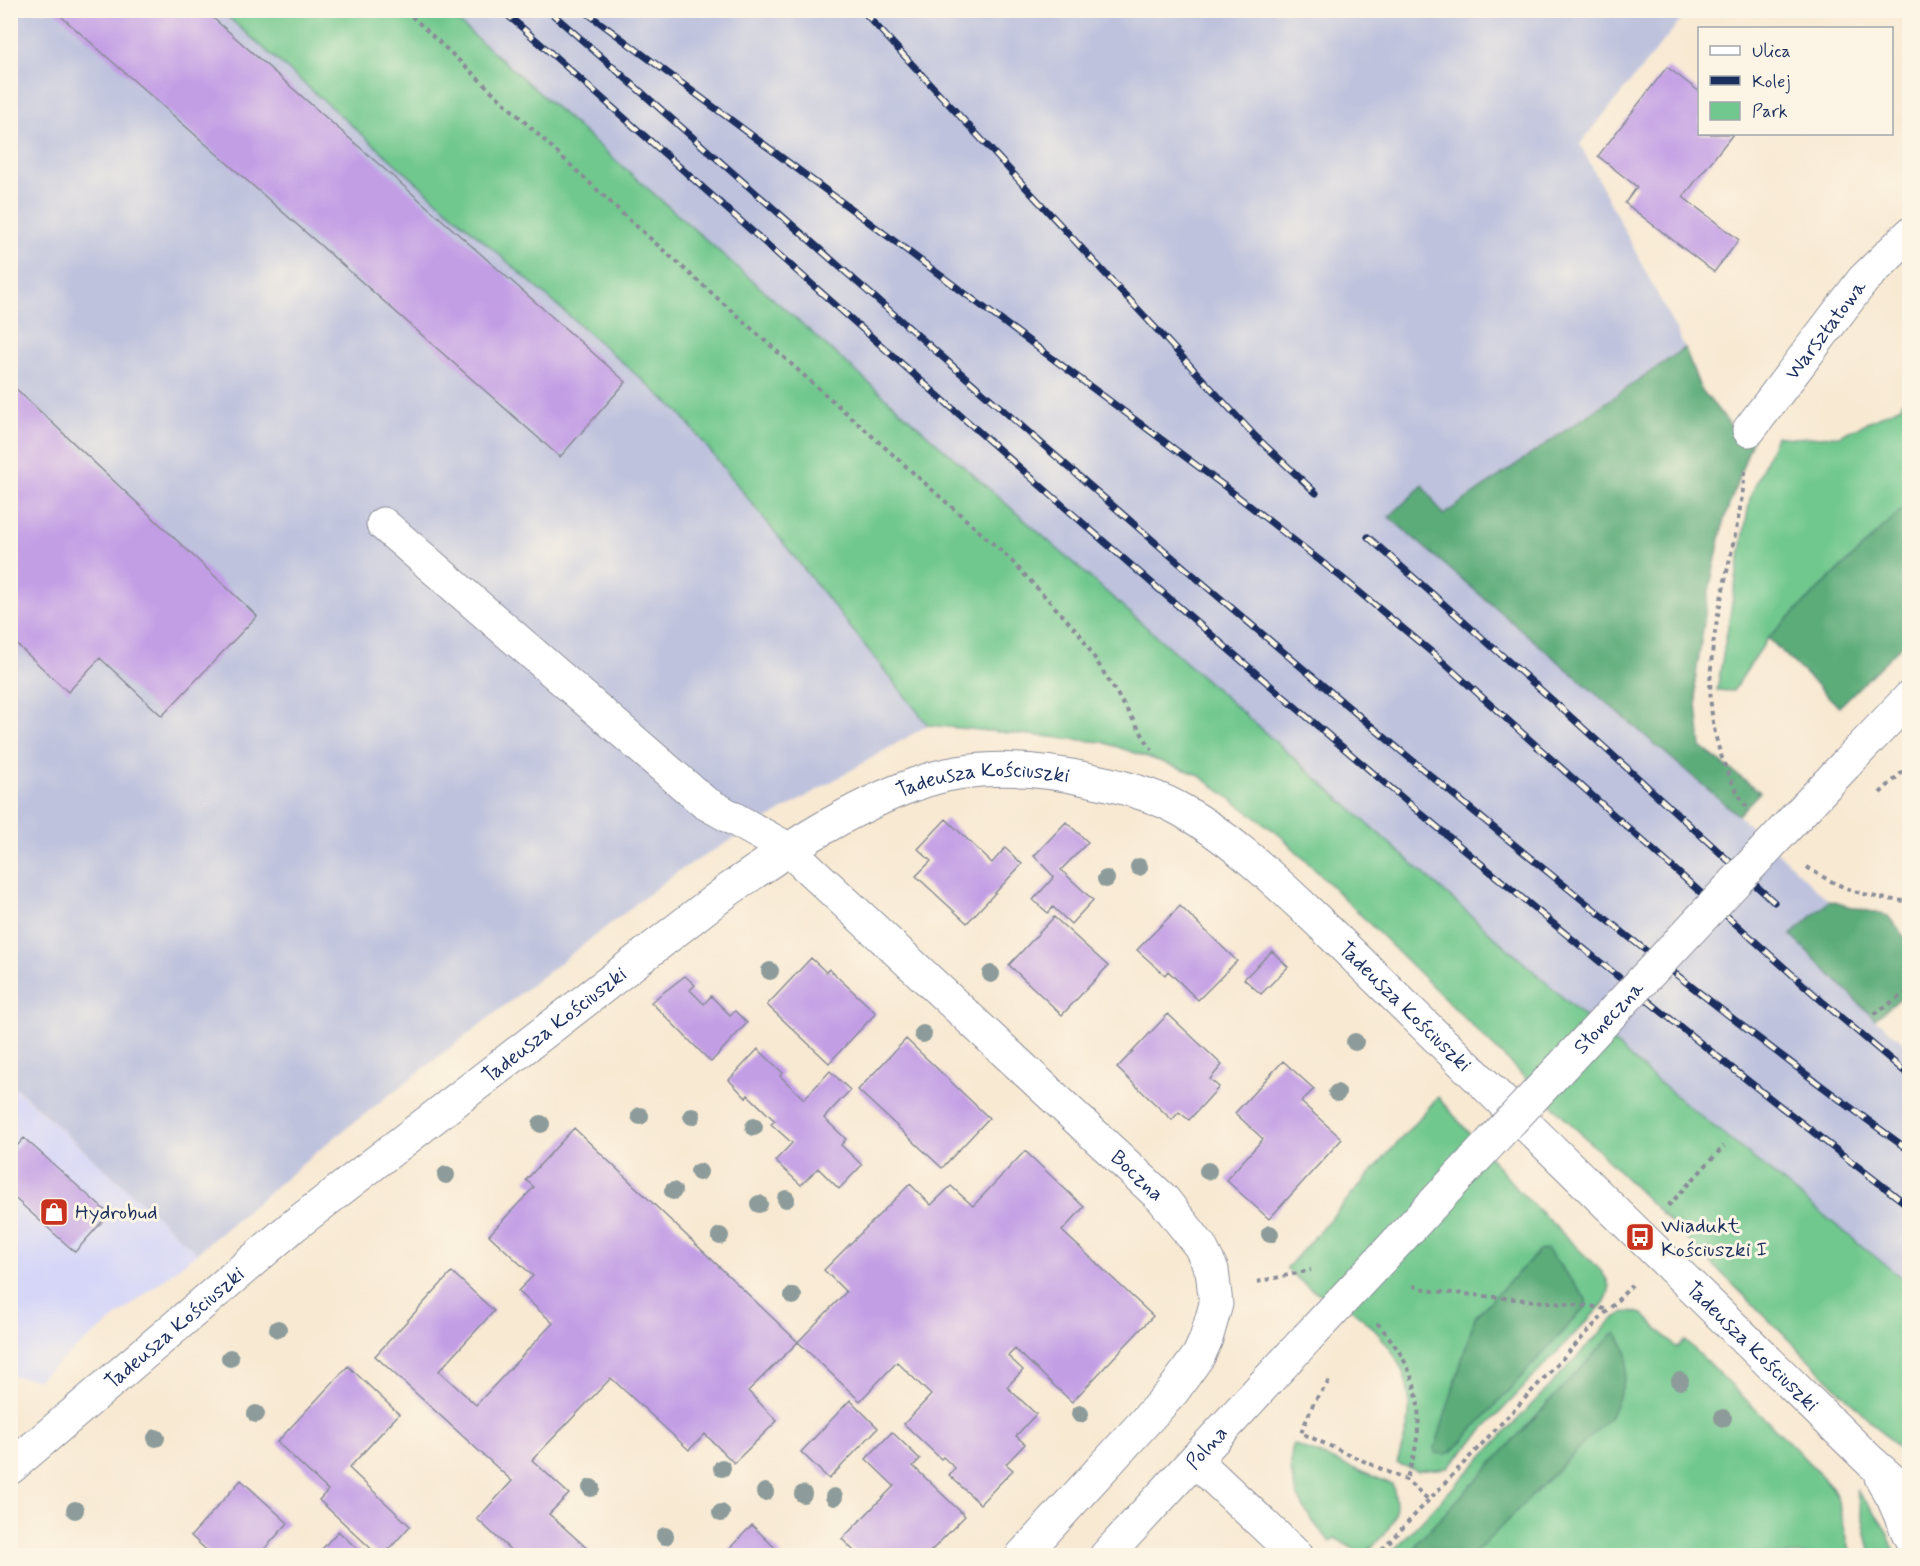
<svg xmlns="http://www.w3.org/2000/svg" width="1920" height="1566" font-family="Mynerve,sans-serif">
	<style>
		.built { fill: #d6d7f8 }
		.industrial { fill: #bec2dd }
		.green { fill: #71c88e; stroke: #467c76; stroke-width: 1.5 }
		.forest { fill: #5cac79; stroke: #3c6e6c; stroke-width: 1.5 }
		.building { fill: #c29ee5 }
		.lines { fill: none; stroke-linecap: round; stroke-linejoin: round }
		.minor-casing { stroke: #8a8c98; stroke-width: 35 }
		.path { stroke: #8a8c98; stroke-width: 4; stroke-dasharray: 4.5 4.5; stroke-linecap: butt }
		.minor { stroke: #fff; stroke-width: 33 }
		.rail-casing { stroke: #1b2f5e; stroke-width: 7 }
		.rail { stroke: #fcf5e5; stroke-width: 4.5; stroke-dasharray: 14; stroke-linecap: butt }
		.minor-bridge-casing { stroke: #8a8c98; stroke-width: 35; stroke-linecap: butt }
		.path-bridge { stroke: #8a8c98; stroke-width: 4; stroke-dasharray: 4.5 4.5; stroke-linecap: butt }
		.minor-bridge { stroke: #fff; stroke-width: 33 }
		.tree { fill: #8d9c9a }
		.labels { text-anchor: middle; stroke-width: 6; stroke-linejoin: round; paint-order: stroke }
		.street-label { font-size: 21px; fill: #1b2f5e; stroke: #fcf5e5 }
		.poi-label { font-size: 21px; fill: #1b2f5e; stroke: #fcf5e5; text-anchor: start }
	</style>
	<rect width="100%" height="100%" fill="#fcf5e5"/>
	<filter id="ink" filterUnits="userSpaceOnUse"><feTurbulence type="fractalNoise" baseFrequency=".0167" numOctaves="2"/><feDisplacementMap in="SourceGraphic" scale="12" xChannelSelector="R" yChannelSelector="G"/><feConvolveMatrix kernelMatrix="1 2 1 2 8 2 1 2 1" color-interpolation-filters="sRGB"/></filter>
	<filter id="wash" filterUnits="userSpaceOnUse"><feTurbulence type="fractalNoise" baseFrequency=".008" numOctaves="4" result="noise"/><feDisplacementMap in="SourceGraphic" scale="24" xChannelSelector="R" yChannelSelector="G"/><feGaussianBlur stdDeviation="1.35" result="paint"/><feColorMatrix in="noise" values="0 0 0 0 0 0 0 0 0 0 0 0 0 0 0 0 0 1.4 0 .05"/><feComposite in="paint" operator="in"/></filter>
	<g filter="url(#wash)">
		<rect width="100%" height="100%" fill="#f8e9d3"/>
		<!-- built -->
		<path class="built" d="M10,1084L197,1253L38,1379L11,1376Z"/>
		<!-- industrial -->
		<path class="industrial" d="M10,11H221L680,413L928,725L677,872L325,1145L197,1253L11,1084Z
			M446,11H1688L1580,144L1685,348L1442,515L1389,517L1738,815L1829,901L1791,935L1875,1019L1909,1046V1284L1650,1075L1161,640Z"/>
		<!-- green -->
		<path class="green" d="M221,11H446L1161,640L1650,1075L1909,1284V1459L1282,837L1197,774L1103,742L928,725L680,413Z
			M1909,387V503L1768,638L1733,691L1717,690L1750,498L1776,436L1792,438L1839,436L1901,406Z
			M1438,1097L1519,1191L1600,1270C1611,1283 1612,1291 1603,1304L1447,1468L1417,1471L1397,1463C1401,1450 1406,1436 1408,1423C1416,1373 1386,1335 1348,1307C1336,1299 1322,1296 1311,1289C1302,1283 1294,1275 1286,1269Z
			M1630,1311L1643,1314L1677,1348L1685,1340L1793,1446L1831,1486L1837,1497L1851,1555L1388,1556L1613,1319L1625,1312Z
			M1293,1444L1392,1484C1404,1519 1387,1531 1364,1555L1335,1538L1331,1542C1304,1515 1284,1483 1293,1444Z
			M1856,1490C1873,1510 1891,1529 1894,1555H1871Z"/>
		<!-- forest -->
		<path class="forest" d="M1685,348L1700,388L1732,427L1755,432L1724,520L1708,596L1695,682L1701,747L1760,792L1738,815L1389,517L1423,485L1443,515Z
			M1909,503V638L1839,707L1768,638Z
			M1829,901L1888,916L1909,943V991L1875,1019L1791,935Z
			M1547,1249L1586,1299V1306L1453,1451L1446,1454L1435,1453V1448L1475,1317L1539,1251Z
			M1617,1333C1620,1339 1625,1347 1627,1355C1630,1368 1617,1408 1608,1419L1474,1554L1466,1555L1416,1547L1417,1543L1613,1334Z"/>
		<g id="blocks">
			<!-- building -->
			<path class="building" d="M54,10H204L626,382L560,457Z
				M1667,67L1700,92V134H1733L1683,197L1739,240L1714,272L1625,203L1637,187L1598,156Z
				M10,383L257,616L162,716L100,658L68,692L10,638Z
				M946,819L992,863L1005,848L1022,864L967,923L916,876L931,861L918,849Z
				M1066,822L1088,842L1061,870L1093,900L1071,924L1053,907L1048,913L1033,900L1054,877L1034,856Z
				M1180,906L1237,961L1198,1000L1168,971L1165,975L1137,950Z
				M1054,917L1108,966L1062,1015L1009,965Z
				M1272,951L1288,967L1261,994L1244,979Z
				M811,958L826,972L829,969L876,1013L829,1063L767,1005Z
				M685,976L695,985L690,990L704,1004L711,996L730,1015L735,1011L747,1023L711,1062L651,1002Z
				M1168,1014L1222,1065L1210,1079L1219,1087L1189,1120L1179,1112L1172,1120L1117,1068Z
				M906,1039L989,1118L942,1168L858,1090Z
				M758,1049L783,1073L780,1076L804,1099L830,1071L850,1090L824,1118L846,1139L841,1145L862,1165L839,1189L818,1168L801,1185L775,1161L792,1143L771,1124L775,1121L748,1095L746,1098L729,1080Z
				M1283,1061L1314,1089L1301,1102L1342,1139L1269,1219L1226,1180L1263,1139L1235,1113Z
				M574,1128L798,1342L748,1391L777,1421L734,1463L705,1434L689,1450L611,1378L532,1460L569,1494L549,1514L589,1550L584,1556H517L477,1519L512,1481L375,1356L452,1272L494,1311L439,1371L476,1405L553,1323L518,1291L533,1276L489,1235L534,1187L526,1180Z
				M24,1138L109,1214L75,1252L10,1194V1154Z
				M1025,1151L1084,1207L1062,1231L1153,1316L1072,1402L1015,1349L1008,1356L1023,1370L1007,1387L1036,1414L1016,1436L1025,1444L1006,1464L1013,1470L980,1504L949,1475L955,1468L943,1457L941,1459L904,1424L931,1395L897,1362L860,1401L798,1342L846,1292L824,1270L910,1184L931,1205L951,1186L973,1206Z
				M348,1366L399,1414L349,1468L410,1526L383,1556H379L319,1500L328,1490L277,1442Z
				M850,1400L878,1428L829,1479L801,1452Z
				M892,1432L920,1459L913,1466L965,1516L926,1556H859L842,1539L894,1486L866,1459Z
				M241,1480L288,1523L258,1556H213L191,1536Z
				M752,1525L783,1556H727L725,1553Z
				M338,1531L365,1556H316Z"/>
		</g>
	</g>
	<g filter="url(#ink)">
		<use href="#blocks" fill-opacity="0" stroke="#8a8c98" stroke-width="1.5"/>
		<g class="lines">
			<!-- minor casing -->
			<g class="minor-casing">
				<g id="minor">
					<path id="s1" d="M1749,430L1863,280L1910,234"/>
					<path id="s2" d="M383,524L704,802L788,849L1163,1199L1200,1246L1212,1270L1216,1304L1206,1339L1199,1355L1173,1391L1022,1556"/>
					<path d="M1845,765L1910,697"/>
					<path d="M1195,1460L1297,1556"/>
					<path id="s3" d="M10,1468L292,1227L727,891C786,850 848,808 916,784C972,763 1038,767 1095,781C1124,787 1155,795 1181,810C1233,839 1275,881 1318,921L1870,1461L1910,1496"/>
					<path d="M1881,1477L1893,1498L1910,1537"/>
					<path id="s4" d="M1106,1556L1307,1338"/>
				</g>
			</g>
			<!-- path -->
			<path class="path" d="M405,10L624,215L1009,558L1079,633L1152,750
				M1745,471C1734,590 1671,696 1748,809
				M1807,867C1837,888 1873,900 1910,901
				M1874,1014L1910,990
				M1668,1206L1724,1146
				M1257,1282L1311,1270
				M1413,1286L1433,1291L1597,1307L1608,1310
				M1377,1323C1421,1371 1429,1418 1406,1480
				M1329,1381L1314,1402L1301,1433L1406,1480L1429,1500
				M1376,1556L1632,1285"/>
			<!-- minor -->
			<use href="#minor" class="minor"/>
			<!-- rail casing -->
			<g class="rail-casing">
				<path id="rail" d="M502,10C806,278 1108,550 1418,811C1579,947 1743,1079 1910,1207
					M548,10C763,199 977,389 1193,575C1426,774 1661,971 1910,1151
					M583,10L1223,485L1341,577L1435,655L1824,1003L1910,1076
					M862,10L1255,436L1316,493
					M1368,537L1549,697L1774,902"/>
			</g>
			<!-- rail -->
			<use href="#rail" class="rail"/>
			<!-- minor-bridge casing -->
			<g class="minor-bridge-casing">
				<g id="minor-bridge">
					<path id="s5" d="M1307,1338L1845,765"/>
				</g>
			</g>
			<!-- path-bridge -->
			<path class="path-bridge" d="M1880,793L1910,765"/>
			<!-- minor-bridge -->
			<use href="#minor-bridge" class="minor-bridge"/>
		</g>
		<!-- trees -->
		<g class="tree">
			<circle cx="1139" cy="867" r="9"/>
			<circle cx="1106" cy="879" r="9"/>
			<circle cx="770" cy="971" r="9"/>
			<circle cx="991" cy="974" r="9"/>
			<circle cx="923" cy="1034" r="9"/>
			<circle cx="1355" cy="1042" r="9"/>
			<circle cx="1337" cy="1093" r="9"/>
			<circle cx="640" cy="1116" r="9"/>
			<circle cx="692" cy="1116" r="9"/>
			<circle cx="541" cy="1124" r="9"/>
			<circle cx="754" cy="1127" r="9"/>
			<circle cx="1208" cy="1171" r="9"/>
			<circle cx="699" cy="1172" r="9"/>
			<circle cx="446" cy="1175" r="9"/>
			<circle cx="673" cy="1191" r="9"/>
			<circle cx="786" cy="1199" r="9"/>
			<circle cx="759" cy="1204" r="9"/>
			<circle cx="1270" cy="1234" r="9"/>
			<circle cx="720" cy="1236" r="9"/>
			<circle cx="793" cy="1296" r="9"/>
			<circle cx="278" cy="1329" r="9"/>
			<circle cx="230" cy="1358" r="9"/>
			<circle cx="1680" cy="1381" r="9"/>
			<circle cx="256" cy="1414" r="9"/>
			<circle cx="1080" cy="1414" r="9"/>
			<circle cx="1723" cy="1418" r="9"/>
			<circle cx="156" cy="1438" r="9"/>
			<circle cx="722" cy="1468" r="9"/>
			<circle cx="591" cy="1488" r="9"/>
			<circle cx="765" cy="1492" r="9"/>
			<circle cx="803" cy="1494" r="9"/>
			<circle cx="834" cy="1497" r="9"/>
			<circle cx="75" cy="1510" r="9"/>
			<circle cx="721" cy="1513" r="9"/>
			<circle cx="665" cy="1536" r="9"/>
		</g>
	</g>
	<!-- icons -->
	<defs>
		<g id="shop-square" transform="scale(1.5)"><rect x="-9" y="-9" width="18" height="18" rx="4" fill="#c8321e" stroke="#fcf5e5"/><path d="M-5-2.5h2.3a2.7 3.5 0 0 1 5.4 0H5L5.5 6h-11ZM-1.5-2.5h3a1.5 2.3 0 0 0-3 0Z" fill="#fff"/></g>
		<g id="bus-square" transform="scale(1.5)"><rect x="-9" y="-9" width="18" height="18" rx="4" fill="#c8321e" stroke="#fcf5e5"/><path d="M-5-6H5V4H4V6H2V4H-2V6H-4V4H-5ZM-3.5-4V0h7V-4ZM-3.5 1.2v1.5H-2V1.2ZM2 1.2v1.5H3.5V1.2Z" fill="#fff"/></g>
	</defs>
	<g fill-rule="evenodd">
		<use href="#shop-square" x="54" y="1212"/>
		<use href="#bus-square" x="1640" y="1237"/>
	</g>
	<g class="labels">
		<!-- street labels -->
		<g class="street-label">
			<text dy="7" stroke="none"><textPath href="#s1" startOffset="126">Warsztatowa</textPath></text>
			<text dy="7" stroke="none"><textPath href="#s3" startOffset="1206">Tadeusza Kościuszki</textPath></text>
			<text dy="7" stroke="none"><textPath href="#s3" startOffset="1710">Tadeusza Kościuszki</textPath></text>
			<text dy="7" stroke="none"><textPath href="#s5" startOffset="440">Słoneczna</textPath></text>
			<text dy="7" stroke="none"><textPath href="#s3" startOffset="702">Tadeusza Kościuszki</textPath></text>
			<text dy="7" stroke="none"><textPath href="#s2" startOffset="999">Boczna</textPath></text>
			<text dy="7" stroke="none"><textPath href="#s3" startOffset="216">Tadeusza Kościuszki</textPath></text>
			<text dy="7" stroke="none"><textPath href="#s3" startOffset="2196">Tadeusza Kościuszki</textPath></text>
			<text dy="7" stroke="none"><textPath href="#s4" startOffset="148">Polna</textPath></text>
		</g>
		<!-- poi labels -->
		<g class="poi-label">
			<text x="75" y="1219">Hydrobud</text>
			<text x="1661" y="1232">Wiadukt<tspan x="1661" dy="24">Kościuszki I</tspan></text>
		</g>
	</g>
	<!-- margin -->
	<rect width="1920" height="1566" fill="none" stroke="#fcf5e5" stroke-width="36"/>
	<!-- legend -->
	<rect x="1698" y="27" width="195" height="108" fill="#fcf5e5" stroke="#a2a6af" stroke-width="1.5"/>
	<rect x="1710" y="46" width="30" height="9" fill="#ffffff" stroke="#a2a6af" stroke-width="1.5"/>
	<text x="1752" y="57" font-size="18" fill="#1b2f5e">Ulica</text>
	<rect x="1710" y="76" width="30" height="9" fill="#1b2f5e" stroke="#a2a6af" stroke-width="1.5"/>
	<text x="1752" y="87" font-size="18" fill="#1b2f5e">Kolej</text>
	<rect x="1710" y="102" width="30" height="18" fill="#71c88e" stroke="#a2a6af" stroke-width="1.5"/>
	<text x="1752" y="117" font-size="18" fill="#1b2f5e">Park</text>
</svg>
